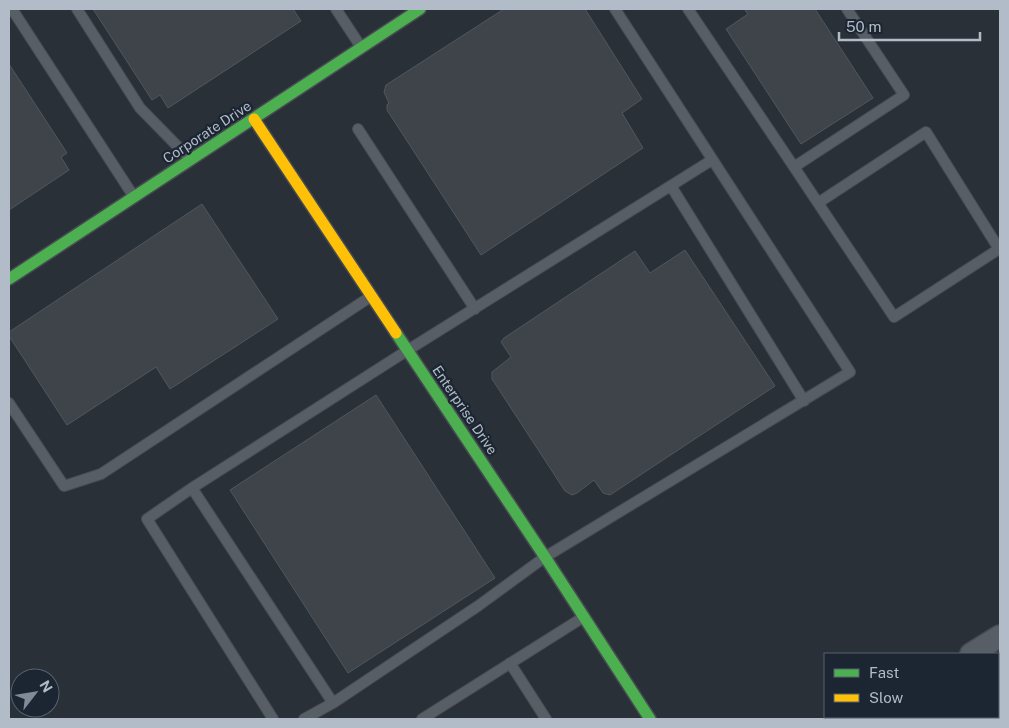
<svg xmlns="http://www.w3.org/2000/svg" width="1009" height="728" font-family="'Public Sans',sans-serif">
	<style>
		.building { fill: #3e444a; stroke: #51575f }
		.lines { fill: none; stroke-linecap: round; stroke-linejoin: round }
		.lane-casing { stroke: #474c52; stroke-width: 12 }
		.street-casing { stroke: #474c52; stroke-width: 24 }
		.fast-casing { stroke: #474c52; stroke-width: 14 }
		.slow-casing { stroke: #474c52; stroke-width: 14 }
		.lane { stroke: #585e65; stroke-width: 10 }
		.street { stroke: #585e65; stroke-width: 21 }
		.fast { stroke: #4caf50; stroke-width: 11 }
		.slow { stroke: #ffc107; stroke-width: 11 }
		.labels { text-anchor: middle; stroke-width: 4.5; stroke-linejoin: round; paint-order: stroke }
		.street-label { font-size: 14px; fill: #b2bcc8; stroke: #1c2632 }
	</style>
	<rect width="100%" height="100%" fill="#293037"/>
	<!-- building -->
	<path class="building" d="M93,9H293L301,21L168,108L160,95L152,100Z
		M504,9H585L642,99L622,113L643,148L481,255L387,110V105L389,103L384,92L386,85Z
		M744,9H815L873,98L801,144L726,29L748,14Z
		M9,64L67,153L61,157L69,170L9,210Z
		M202,204L278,319L170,389L156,367L67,425L9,336V332Z
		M685,250L775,386L610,495L603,493L594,480L577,493L572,495L565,491L492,379V372L511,357L501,342L504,338L635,251L650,273Z
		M376,395L495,578L348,673L230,490Z"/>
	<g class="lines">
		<!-- lane casing -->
		<g class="lane-casing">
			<path id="lane" d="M12,9L134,197
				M77,9L140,108L190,159
				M336,9L361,47
				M688,9L794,167L904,95L847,9
				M358,129L475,309
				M794,167L894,317L999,249L926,132L818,203
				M671,186L804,401
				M9,403L64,486L101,474L370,297
				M192,488L147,519L273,719
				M510,663L546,719
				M998,673L1000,676
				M333,703L192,488L408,350L712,160
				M304,719L333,703L478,606L545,557L850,372L615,9
				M422,719L582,618"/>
		</g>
		<!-- street casing -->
		<g class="street-casing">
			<path id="street" d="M971,654L1000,636
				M868,719L872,717"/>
		</g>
		<!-- fast casing -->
		<g class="fast-casing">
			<path id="fast" d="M9,279L420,9
				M396,333L545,557L650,719"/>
		</g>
		<!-- slow casing -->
		<g class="slow-casing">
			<path id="slow" d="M254,119L396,333"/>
		</g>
		<!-- lane -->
		<use href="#lane" class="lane"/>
		<!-- street -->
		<use href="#street" class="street"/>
		<!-- fast -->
		<use href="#fast" class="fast"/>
		<!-- slow -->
		<use href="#slow" class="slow"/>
	</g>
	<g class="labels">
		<!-- street labels -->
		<g class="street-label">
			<text transform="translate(207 132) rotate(-33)" y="5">Corporate Drive</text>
			<text transform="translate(465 410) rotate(56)" y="5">Enterprise Drive</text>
		</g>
	</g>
	<!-- border -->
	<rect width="1009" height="728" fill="none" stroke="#b2bcc8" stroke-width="20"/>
	<!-- legend -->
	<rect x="824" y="653" width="175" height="65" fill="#1c2632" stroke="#58626e"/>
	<rect x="834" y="669" width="25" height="8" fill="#4caf50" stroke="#58626e"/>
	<text x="869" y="678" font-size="15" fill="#b2bcc8">Fast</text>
	<rect x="834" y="694" width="25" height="8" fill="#ffc107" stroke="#58626e"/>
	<text x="869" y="703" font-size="15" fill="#b2bcc8">Slow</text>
	<!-- north arrow -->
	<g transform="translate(35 693) rotate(59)"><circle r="24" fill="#1c2632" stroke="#58626e"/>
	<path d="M0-4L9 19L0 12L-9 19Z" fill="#828b95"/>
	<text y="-8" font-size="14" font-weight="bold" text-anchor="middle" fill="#b2bcc8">N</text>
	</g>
	<!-- scale -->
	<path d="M839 32v8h141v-8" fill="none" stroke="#b2bcc8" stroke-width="2.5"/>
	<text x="846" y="32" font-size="15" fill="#b2bcc8" stroke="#1c2632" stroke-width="4" paint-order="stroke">50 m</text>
</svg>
